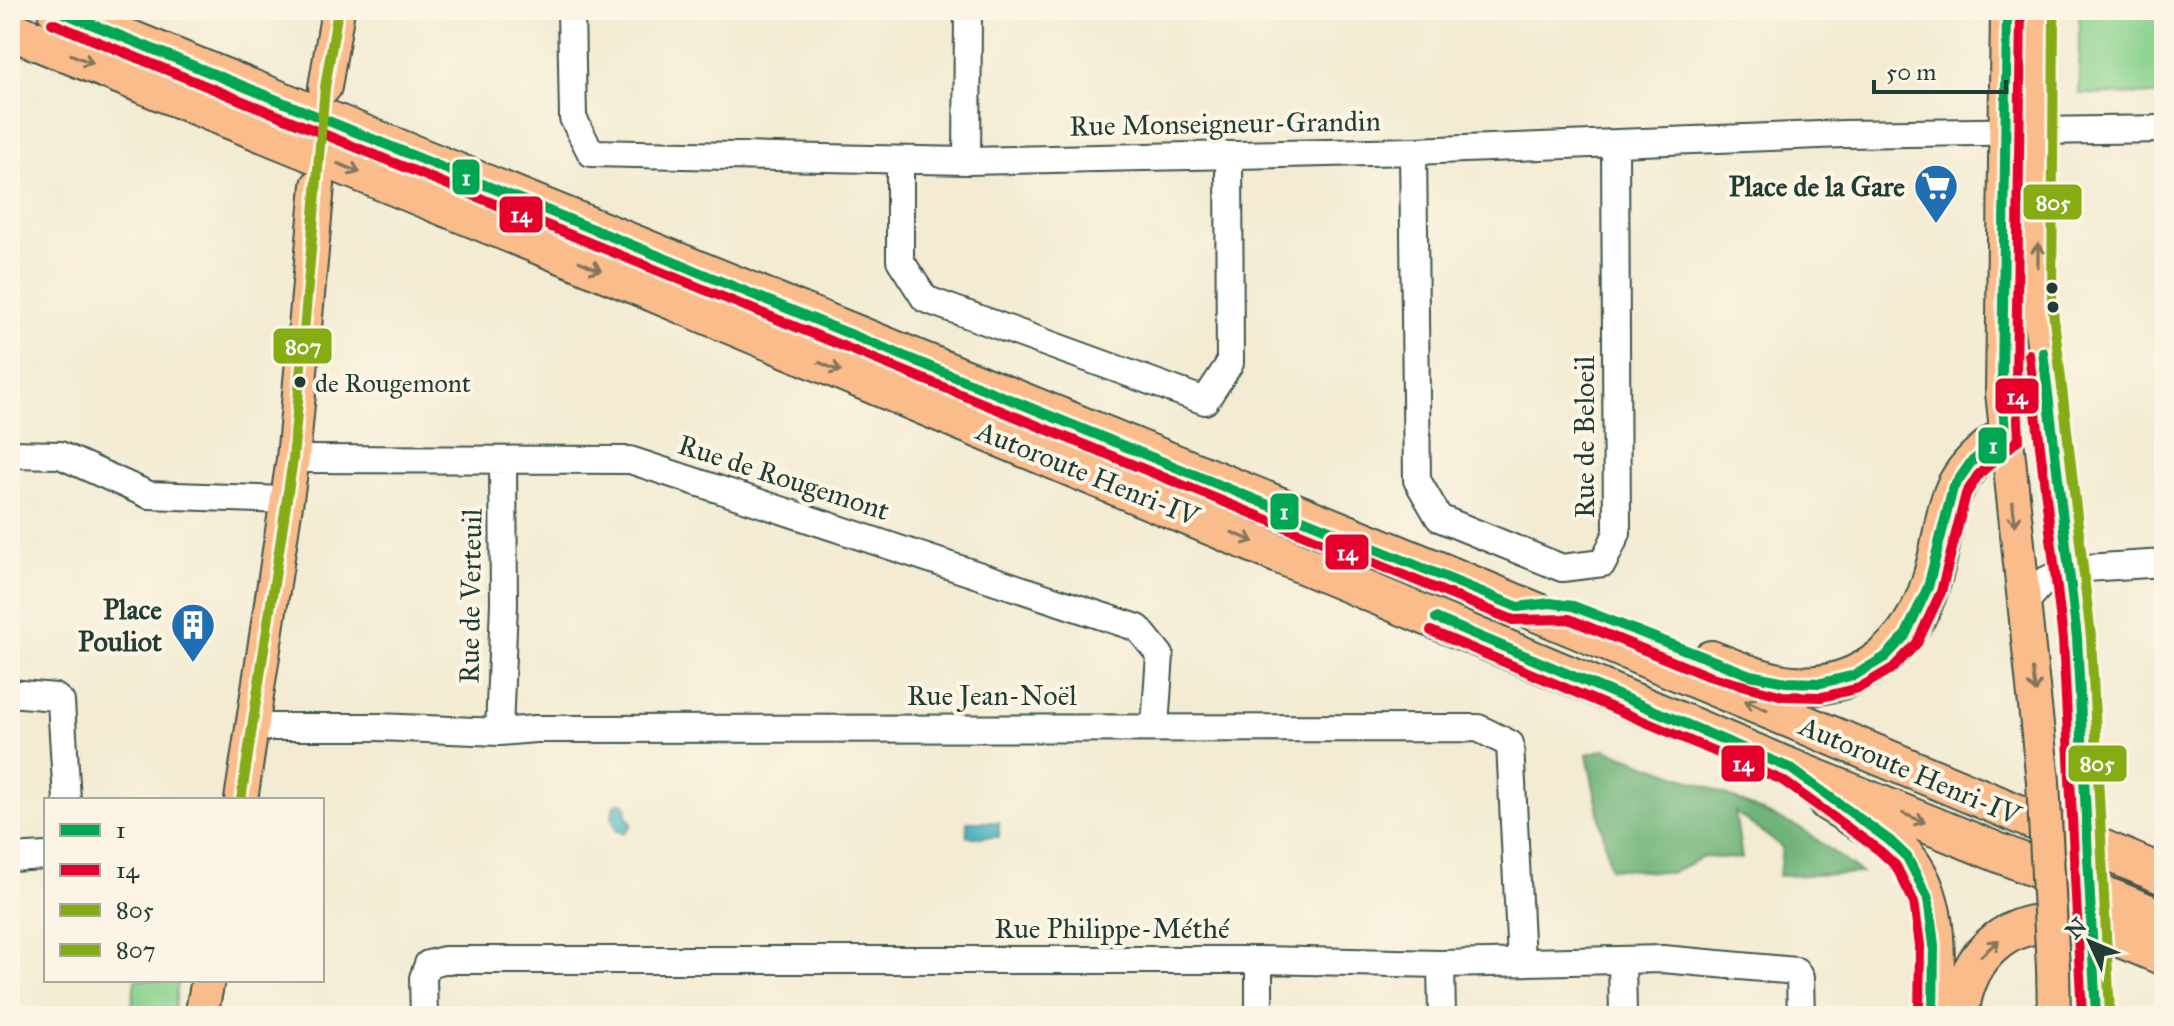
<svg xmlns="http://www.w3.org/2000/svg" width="2174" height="1026" font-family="'IM FELL Great Primer',serif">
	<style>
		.green { fill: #89d18d; stroke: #548760; stroke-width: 2 }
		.forest { fill: #6eb378; stroke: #467856; stroke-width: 2 }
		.water { fill: #44b1c0; stroke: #32777a; stroke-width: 2 }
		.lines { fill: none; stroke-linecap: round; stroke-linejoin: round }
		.minor-casing { stroke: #3f574c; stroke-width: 30 }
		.major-casing { stroke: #3f574c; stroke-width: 36 }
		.highway-casing { stroke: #3f574c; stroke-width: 42 }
		.minor { stroke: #fff; stroke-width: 26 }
		.major { stroke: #fabc8b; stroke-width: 32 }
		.highway { stroke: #fabc8b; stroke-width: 38 }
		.major-bridge-casing { stroke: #3f574c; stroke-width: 36; stroke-linecap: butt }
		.major-bridge { stroke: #fabc8b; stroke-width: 32 }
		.bus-1-casing { stroke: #fcf5e5; stroke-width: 16 }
		.bus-2-casing { stroke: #fcf5e5; stroke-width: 16 }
		.bus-3-casing { stroke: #fcf5e5; stroke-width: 16 }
		.bus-4-casing { stroke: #fcf5e5; stroke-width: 16 }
		.bus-1 { stroke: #00a651; stroke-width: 10 }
		.bus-2 { stroke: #e4002b; stroke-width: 10 }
		.bus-3 { stroke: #85ac13; stroke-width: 10 }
		.bus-4 { stroke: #85ac13; stroke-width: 10 }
		.oneway { stroke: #82765b }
		.bus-dot { fill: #1f3d34; stroke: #fcf5e5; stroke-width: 3 }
		.labels { text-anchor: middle; stroke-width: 8; stroke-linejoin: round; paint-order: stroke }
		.bus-label { font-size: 26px; fill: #1f3d34; stroke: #fcf5e5; text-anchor: start }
		.street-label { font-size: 28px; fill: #1f3d34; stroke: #fcf5e5 }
		.poi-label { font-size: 28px; font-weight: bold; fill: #1f3d34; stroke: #fcf5e5; text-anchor: end }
		.line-badge { stroke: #fcf5e5; stroke-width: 3 }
		.badge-label { font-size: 22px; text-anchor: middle; font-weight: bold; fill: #fff }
	</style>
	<rect width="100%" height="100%" fill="#fcf5e5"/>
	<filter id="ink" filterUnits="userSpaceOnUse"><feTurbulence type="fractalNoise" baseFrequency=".0125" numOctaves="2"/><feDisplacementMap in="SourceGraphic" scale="16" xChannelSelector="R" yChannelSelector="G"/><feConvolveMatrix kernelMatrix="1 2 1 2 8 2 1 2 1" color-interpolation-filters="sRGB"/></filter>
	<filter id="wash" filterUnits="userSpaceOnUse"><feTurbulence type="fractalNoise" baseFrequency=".006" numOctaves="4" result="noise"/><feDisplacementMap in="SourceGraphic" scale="32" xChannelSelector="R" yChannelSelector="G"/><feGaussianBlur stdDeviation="1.8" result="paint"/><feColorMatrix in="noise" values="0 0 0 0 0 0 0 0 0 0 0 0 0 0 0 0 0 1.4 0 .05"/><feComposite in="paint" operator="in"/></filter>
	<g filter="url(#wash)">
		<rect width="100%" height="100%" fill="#f3ebd2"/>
		<!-- green -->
		<path class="green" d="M2079,10H2164V95L2079,94Z
			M135,980H178L174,1014L131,1016Z"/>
		<!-- forest -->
		<path class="forest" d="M1605,749L1703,785L1804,830L1861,873L1779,876L1782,847L1735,812L1742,859L1704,857L1670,873L1610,868L1587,754Z"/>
		<!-- water -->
		<path class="water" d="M621,802L626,805L627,816L632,824L624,834L616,830L612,816L614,805Z
			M967,822H999V837H967Z"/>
	</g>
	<g filter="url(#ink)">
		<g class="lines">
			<!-- minor casing -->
			<g class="minor-casing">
				<path id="minor" d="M571,10L573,118L591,153L967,161L1413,151L1844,134L2164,129
					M1413,151L1417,480L1439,518L1562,568L1603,563L1617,533L1615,144
					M900,160V260L925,299L1205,401L1230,363L1229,155
					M967,161L968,10
					M10,454L60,455L149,495L286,500
					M293,459L630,460L1138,628L1160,655L1155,726
					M2024,604L2044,581L2070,569L2164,563
					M10,693L55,697L61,702L67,800
					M254,727H378L499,732L535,729L1478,728L1510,744L1521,960
					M499,732L504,603L503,461
					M10,858L46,856
					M1622,960L1623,1016
					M1441,964L1442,1016
					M424,1016L423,978L428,964L444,960H1259L1441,964L1663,959L1796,971L1800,978L1801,1016
					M1259,1016V960"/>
			</g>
			<!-- major casing -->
			<g class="major-casing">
				<path id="major" d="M2007,10L2002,392L2043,782
					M2040,10L2038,303L2066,524L2087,800
					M325,87L338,10
					M241,800L293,459L318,185
					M2053,968L2054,1016
					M2096,986V1016
					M201,1016L208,980"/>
			</g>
			<!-- highway casing -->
			<g class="highway-casing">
				<path id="highway" d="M57,10L1436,570L2164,875
					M10,30L574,259L1790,768L2164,920
					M1711,660C1737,670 1764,682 1792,685C1861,691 1912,645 1931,582C1952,514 1937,481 2005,436
					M1828,802C1849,815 1872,827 1891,842C1944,887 1935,954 1933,1016
					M1959,1016C1967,949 2013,912 2081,926C2110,932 2137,945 2164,956"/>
			</g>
			<!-- minor -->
			<use href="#minor" class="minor"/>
			<!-- major -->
			<use href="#major" class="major"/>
			<!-- highway -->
			<use href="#highway" class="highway"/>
			<!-- major-bridge casing -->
			<g class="major-bridge-casing">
				<path id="major-bridge" d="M2043,782L2053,968
					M2087,800L2096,986"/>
			</g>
			<!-- major-bridge -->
			<use href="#major-bridge" class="major-bridge"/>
			<!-- bus-1 casing -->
			<g class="bus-1-casing">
				<path id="bus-1" d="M57,10L1518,607L1550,603L1573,606L1750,675L1786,682L1821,683L1855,675L1885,657L1905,636L1928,587L1953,488L1971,462L2005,436L2002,383L2007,10
					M2043,352L2077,638L2096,1016
					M1436,618L1790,768L1889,840L1907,857L1928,898L1934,945L1933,1016"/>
			</g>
			<!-- bus-2 casing -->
			<g class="bus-2-casing">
				<path id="bus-2" d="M52,23L1513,620L1569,619L1708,676L1783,696L1822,697L1859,688L1893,668L1917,643L1941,592L1966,494L1978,475L2019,439L2016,383L2021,10
					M2029,354L2063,639L2082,1016
					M1431,631L1782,780L1880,851L1896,866L1914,902L1920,945L1919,1015"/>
			</g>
			<!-- bus-3 casing -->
			<g class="bus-3-casing">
				<path id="bus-3" d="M2054,10L2052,302L2091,637L2110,1015"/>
			</g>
			<!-- bus-4 casing -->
			<g class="bus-4-casing">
				<path id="bus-4" d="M241,800L293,459L325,87L338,10"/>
			</g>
			<!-- bus-1 -->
			<use href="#bus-1" class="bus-1"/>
			<!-- bus-2 -->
			<use href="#bus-2" class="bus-2"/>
			<!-- bus-3 -->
			<use href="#bus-3" class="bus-3"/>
			<!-- bus-4 -->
			<use href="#bus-4" class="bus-4"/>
		</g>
		<!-- one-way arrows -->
		<defs><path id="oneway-shaft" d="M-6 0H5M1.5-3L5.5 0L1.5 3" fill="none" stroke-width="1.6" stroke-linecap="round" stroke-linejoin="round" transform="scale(2)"/></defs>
		<g class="oneway">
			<use href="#oneway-shaft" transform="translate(82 59) rotate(22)"/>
			<use href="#oneway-shaft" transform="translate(349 168) rotate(22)"/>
			<use href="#oneway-shaft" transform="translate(2038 255) rotate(-90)"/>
			<use href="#oneway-shaft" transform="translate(590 266) rotate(23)"/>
			<use href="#oneway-shaft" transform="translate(830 367) rotate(23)"/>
			<use href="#oneway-shaft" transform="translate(2014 514) rotate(83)"/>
			<use href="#oneway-shaft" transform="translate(1243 537) rotate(23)"/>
			<use href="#oneway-shaft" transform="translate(2034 681) rotate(83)"/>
			<use href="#oneway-shaft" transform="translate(1756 705) rotate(-157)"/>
			<use href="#oneway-shaft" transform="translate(1914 818) rotate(22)"/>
			<use href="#oneway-shaft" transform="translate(1990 948) rotate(-42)"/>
		</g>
	</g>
	<!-- icons -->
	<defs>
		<g id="supermarket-pin" transform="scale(2.3)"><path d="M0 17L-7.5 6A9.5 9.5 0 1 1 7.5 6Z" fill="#1f6fb2" stroke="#fcf5e5"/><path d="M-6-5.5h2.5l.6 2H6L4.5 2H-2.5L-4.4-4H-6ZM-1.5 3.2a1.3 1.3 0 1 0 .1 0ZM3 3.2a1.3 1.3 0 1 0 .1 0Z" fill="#fff"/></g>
		<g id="building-pin" transform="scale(2.3)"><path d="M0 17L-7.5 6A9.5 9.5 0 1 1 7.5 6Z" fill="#1f6fb2" stroke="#fcf5e5"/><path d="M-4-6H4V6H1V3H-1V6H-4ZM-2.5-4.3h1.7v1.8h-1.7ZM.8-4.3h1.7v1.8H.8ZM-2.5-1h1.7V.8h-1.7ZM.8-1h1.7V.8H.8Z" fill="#fff"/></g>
	</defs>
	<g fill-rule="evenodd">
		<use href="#supermarket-pin" x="1936" y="186"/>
		<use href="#building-pin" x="193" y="625"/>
	</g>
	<!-- markers -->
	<g class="bus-dot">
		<circle cx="2052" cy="288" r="7"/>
		<circle cx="2053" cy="307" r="7"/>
		<circle cx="300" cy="382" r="7"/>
	</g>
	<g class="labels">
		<!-- bus labels -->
		<g class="bus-label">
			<text x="315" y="392">de Rougemont</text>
		</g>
		<!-- street labels -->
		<g class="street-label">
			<text transform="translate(1225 123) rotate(-1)" y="10">Rue Monseigneur-Grandin</text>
			<text transform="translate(1584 437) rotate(-90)" y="10">Rue de Beloeil</text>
			<text transform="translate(1088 473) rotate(22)" y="10">Autoroute Henri-IV</text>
			<text transform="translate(784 477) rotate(18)" y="10">Rue de Rougemont</text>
			<text transform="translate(470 596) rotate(-89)" y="10">Rue de Verteuil</text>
			<text x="992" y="705">Rue Jean-Noël</text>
			<text transform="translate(1910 770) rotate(23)" y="10">Autoroute Henri-IV</text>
			<text x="1112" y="938">Rue Philippe-Méthé</text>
		</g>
		<!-- poi labels -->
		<g class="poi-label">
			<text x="1905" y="196">Place de la Gare</text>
			<text x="162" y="619">Place<tspan x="162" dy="32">Pouliot</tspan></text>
		</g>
	</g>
	<g class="line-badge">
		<rect x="451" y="158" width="30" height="38" rx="8" fill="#00a651"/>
		<rect x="2022" y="183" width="61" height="38" rx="8" fill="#85ac13"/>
		<rect x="498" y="195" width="46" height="39" rx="8" fill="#e4002b"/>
		<rect x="272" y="327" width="61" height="38" rx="8" fill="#85ac13"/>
		<rect x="1994" y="377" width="46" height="38" rx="8" fill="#e4002b"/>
		<rect x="1977" y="426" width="31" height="39" rx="8" fill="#00a651"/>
		<rect x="1269" y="492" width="31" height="39" rx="8" fill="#00a651"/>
		<rect x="1324" y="533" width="46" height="38" rx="8" fill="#e4002b"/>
		<rect x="2067" y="744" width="61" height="39" rx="8" fill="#85ac13"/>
		<rect x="1720" y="744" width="46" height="39" rx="8" fill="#e4002b"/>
	</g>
	<g class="badge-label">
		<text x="466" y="185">1</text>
		<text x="2053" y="210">805</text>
		<text x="521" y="222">14</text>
		<text x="303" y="354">807</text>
		<text x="2017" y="404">14</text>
		<text x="1993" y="453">1</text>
		<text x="1284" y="519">1</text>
		<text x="1347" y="560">14</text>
		<text x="2097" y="771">805</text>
		<text x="1743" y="771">14</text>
	</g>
	<!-- margin -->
	<rect width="2174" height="1026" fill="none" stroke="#fcf5e5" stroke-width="40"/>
	<!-- legend -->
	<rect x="44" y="798" width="280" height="184" fill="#fcf5e5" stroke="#a4ab9e" stroke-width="2"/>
	<rect x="60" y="824" width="40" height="12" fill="#00a651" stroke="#a4ab9e" stroke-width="2"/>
	<text x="116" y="838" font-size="24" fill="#1f3d34">1</text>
	<rect x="60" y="864" width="40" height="12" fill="#e4002b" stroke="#a4ab9e" stroke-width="2"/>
	<text x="116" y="878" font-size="24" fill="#1f3d34">14</text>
	<rect x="60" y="904" width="40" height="12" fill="#85ac13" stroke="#a4ab9e" stroke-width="2"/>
	<text x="116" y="918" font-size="24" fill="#1f3d34">805</text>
	<rect x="60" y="944" width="40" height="12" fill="#85ac13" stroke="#a4ab9e" stroke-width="2"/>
	<text x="116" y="958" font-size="24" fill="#1f3d34">807</text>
	<!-- north arrow -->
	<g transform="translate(2090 942) rotate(314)" stroke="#fcf5e5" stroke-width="6" paint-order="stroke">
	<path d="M0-6L14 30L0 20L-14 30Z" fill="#1f3d34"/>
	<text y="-12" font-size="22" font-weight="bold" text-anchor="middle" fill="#1f3d34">N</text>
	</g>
	<!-- scale -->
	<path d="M1874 80v12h132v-12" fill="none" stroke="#1f3d34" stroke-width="4"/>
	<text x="1886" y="80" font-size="24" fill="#1f3d34" stroke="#fcf5e5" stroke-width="6" paint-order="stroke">50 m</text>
</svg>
